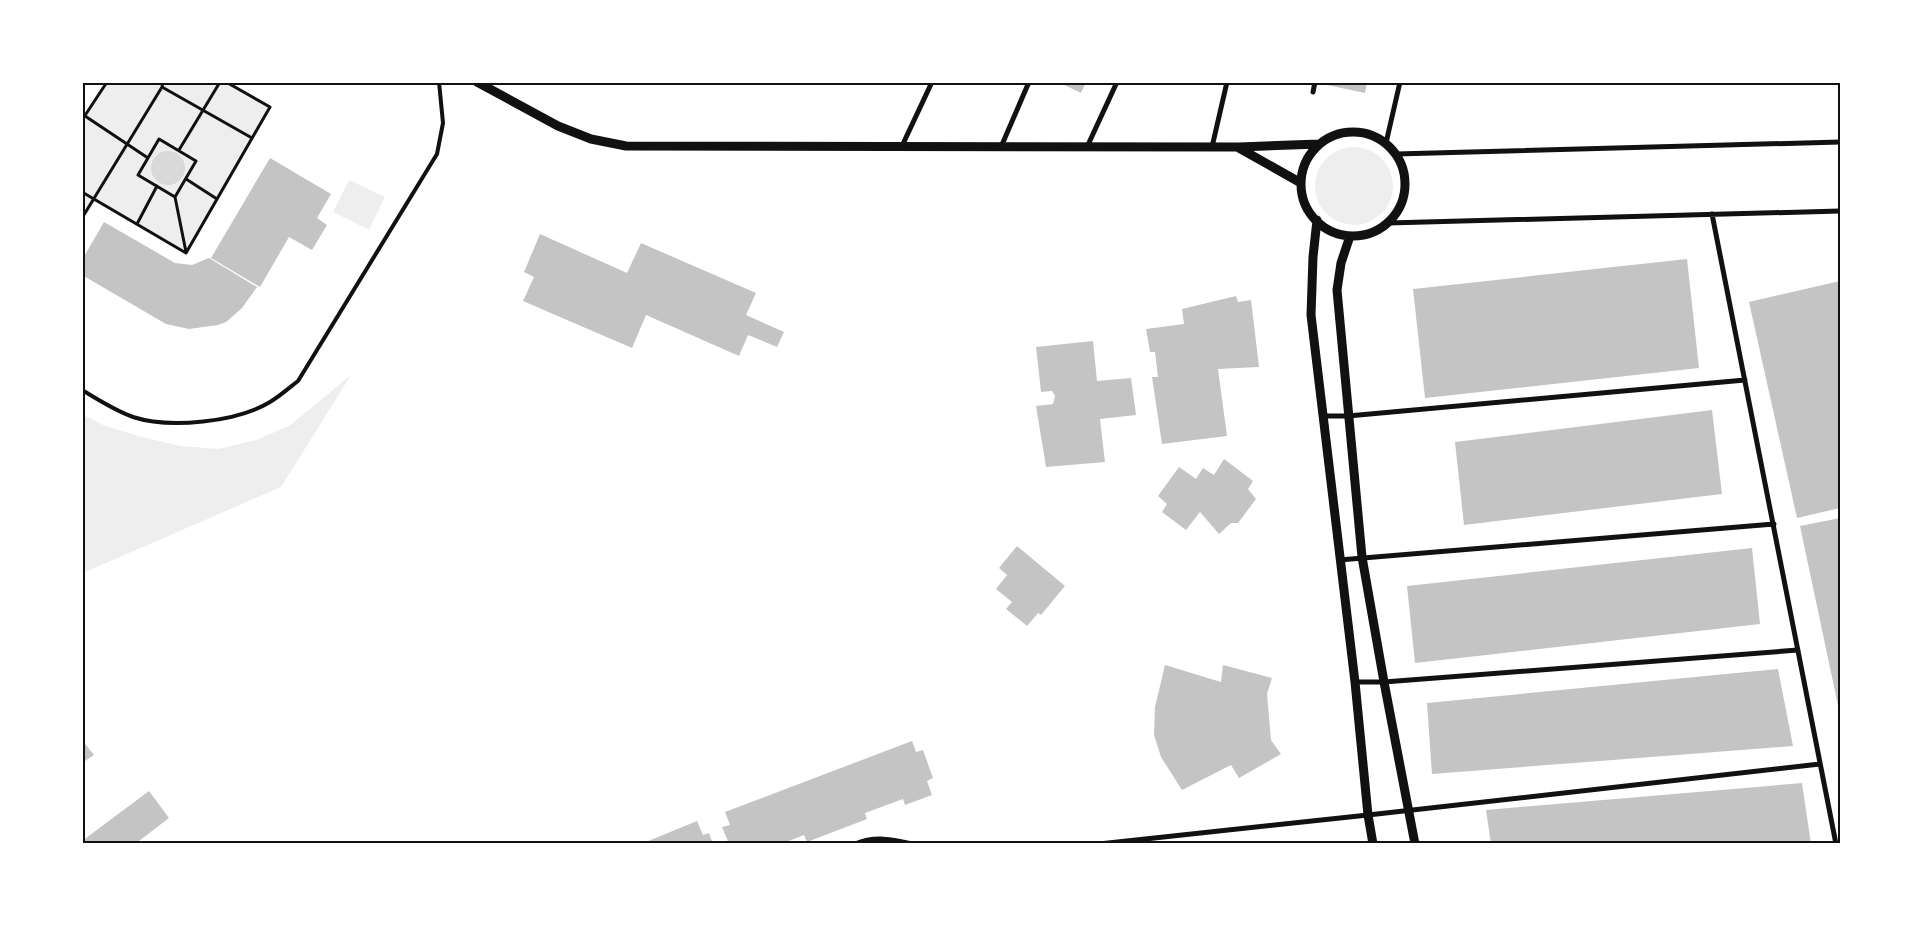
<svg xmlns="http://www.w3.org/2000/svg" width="1923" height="926" font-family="'Open Sans',sans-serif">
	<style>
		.green { fill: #eee }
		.water { fill: #d9d9d9 }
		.building { fill: #c4c4c4 }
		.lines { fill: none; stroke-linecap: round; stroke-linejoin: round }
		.path { stroke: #111; stroke-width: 3 }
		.service { stroke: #111; stroke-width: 4 }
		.minor { stroke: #111; stroke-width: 5 }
		.tertiary { stroke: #111; stroke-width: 9 }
		.neatline { fill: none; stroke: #111; stroke-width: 2 }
	</style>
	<rect width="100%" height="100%" fill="#fff"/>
	<!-- green -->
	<path class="green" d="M105,83H229L272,107L187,255L95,202L83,221V118Z
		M1315 186a39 39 0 1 1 78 0a39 39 0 1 1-78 0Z
		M349,180L385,197L369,230L333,212Z
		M351,375L281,487L83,573V415L103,425L138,436L180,446L219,449L256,440L289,426Z"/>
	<!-- water -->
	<path class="water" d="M151 168a17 17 0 1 1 34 0a17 17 0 1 1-34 0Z"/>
	<!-- building -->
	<path class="building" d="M1058,82H1086L1081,93Z
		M1328,82H1367L1365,93L1327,85Z
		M270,158L331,194L317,218L327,225L312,250L289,237L260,287L211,258Z
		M104,222L175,263L192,265L209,258L257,287L242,308L226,322L218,325L189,329L166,324L82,275V260Z
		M540,234L627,273L641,243L756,293L746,315L784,332L777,347L748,335L739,356L646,315L632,348L523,301L534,277L524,272Z
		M1687,259L1699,368L1425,398L1413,289Z
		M1840,281V508L1797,518L1749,302Z
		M1236,296L1238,302L1251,300L1259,367L1218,369L1227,436L1162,444L1152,377H1158L1155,352H1150L1146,329L1184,324L1182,309Z
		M1093,341L1097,381L1131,378L1136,415L1100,419L1105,462L1046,467L1036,406L1053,404L1055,396L1052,391L1041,392L1036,347Z
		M1712,410L1722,494L1464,525L1455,442Z
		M1224,459L1253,481L1248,489L1256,499L1238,523H1231L1219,534L1200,512L1186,530L1162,512L1167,504L1158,496L1179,467L1196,479L1203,468L1214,475Z
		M1840,518V715L1800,526Z
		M1017,546L1065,586L1041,615L1038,613L1027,626L1006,609L1012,602L996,589L1007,575L999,568Z
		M1752,548L1760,624L1415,663L1407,586Z
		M1165,665L1221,682L1223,665L1272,678L1267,694L1271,740L1281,754L1239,778L1231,765L1182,790L1161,757L1154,735L1155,707Z
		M1778,669L1793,746L1432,774L1427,703Z
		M82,740L94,755L82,763Z
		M912,741L916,752L923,750L933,778L927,781L932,795L905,805L903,799L865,813L867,819L807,842L804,835L781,844H729L722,827L730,825L725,812Z
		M1802,783L1811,844H1491L1486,810Z
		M149,791L169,818L135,844H82V841Z
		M697,821L703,835L709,833L713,844H641Z"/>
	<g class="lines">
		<!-- path -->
		<path class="path" d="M162,87L252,138
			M85,116L148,158
			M82,120L107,82
			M159,139L196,161L175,197L138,175Z
			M179,150L220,82
			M186,179L217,199
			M82,192L186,253
			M175,197L186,252
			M82,218L162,87L163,82
			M137,224L157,186
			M186,253L270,107L226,82"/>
		<!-- service -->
		<path class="service" d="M82,390C99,400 114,410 133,417C170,429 237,422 270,402C280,396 289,388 298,381L437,154L443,123L439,82"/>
		<!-- minor -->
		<path class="minor" d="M1313,92L1315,82
			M1386,143L1400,82
			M902,146L932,82
			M1001,147L1029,82
			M1087,147L1117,82
			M1212,147L1227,82
			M1396,154L1840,142
			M1712,214L1836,844
			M1388,223L1840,211
			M1323,416H1348L1745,380
			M1339,560L1774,524
			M1355,682H1384L1798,650
			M855,844C874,836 892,839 912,844
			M1099,844L1368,815L1820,764"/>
		<!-- tertiary -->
		<path class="tertiary" d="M477,82L558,126L591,139L626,146L1239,147L1319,144
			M1301 184a52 52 0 1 1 104 0a52 52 0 1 1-104 0Z
			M1239,148L1301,183
			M1317,220L1313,257L1311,315L1355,682L1368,815L1373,844
			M1350,236L1341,263L1337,290L1362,557L1384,682L1415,844"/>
	</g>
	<!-- border -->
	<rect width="1923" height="926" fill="none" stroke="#ffffff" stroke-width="168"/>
	<rect x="84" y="84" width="1755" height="758" class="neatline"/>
</svg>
